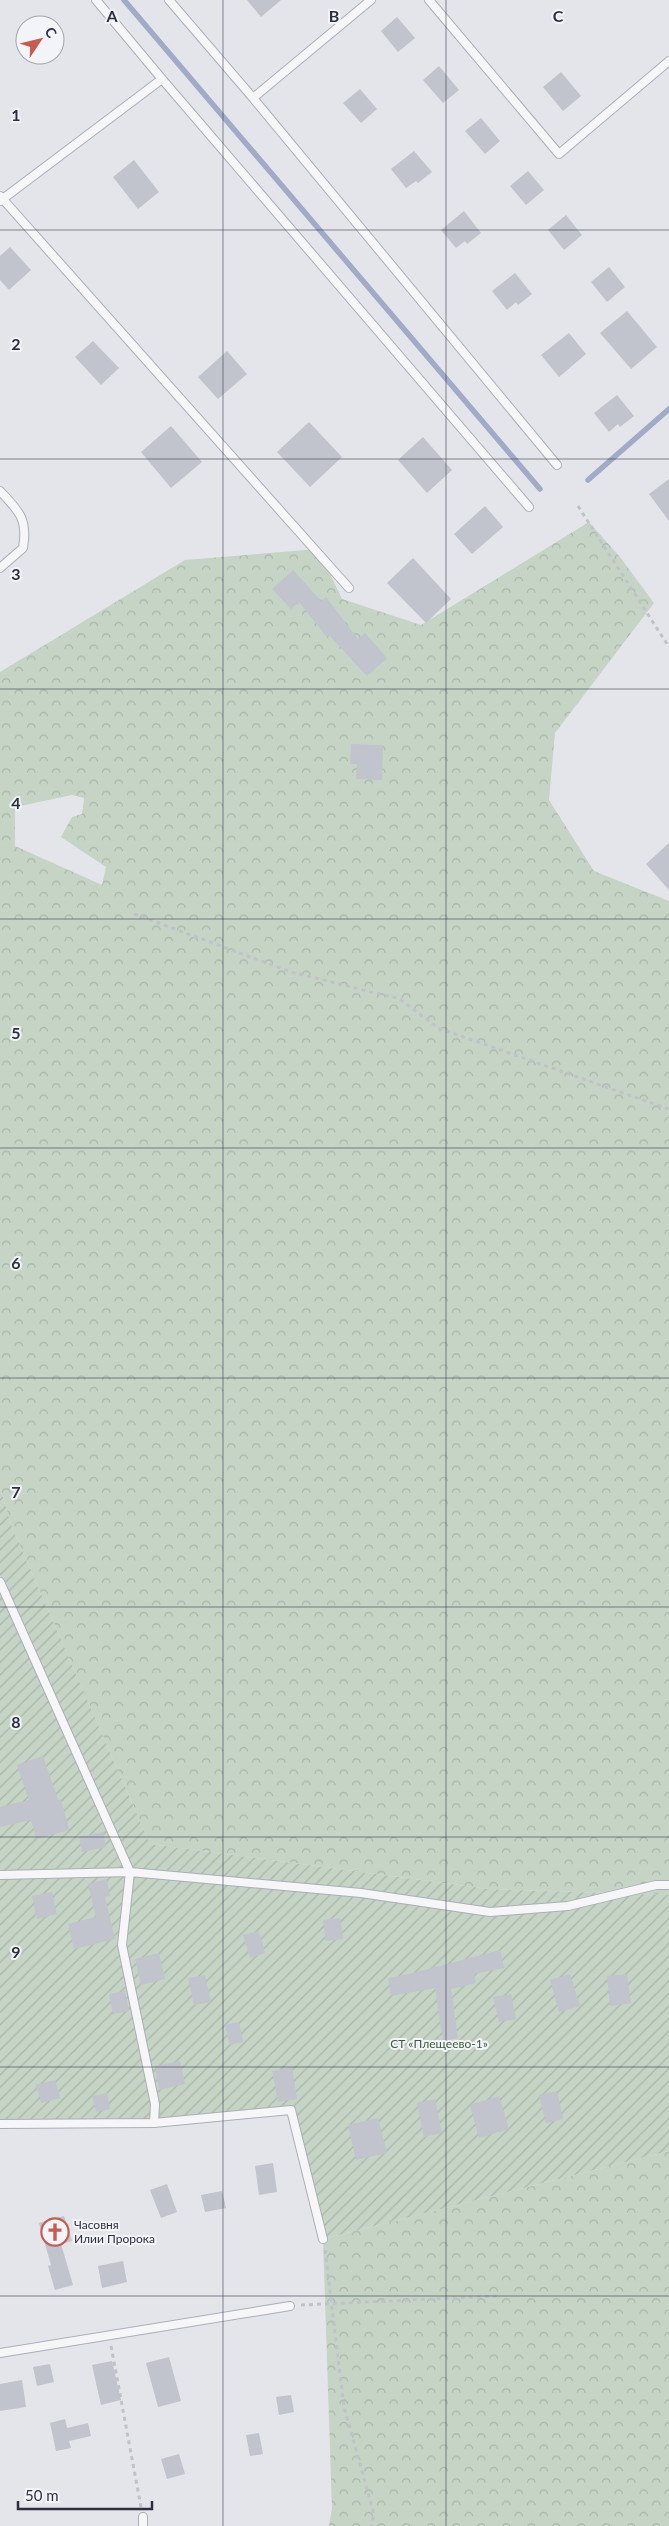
<svg xmlns="http://www.w3.org/2000/svg" width="669" height="2526" font-family="Lato,sans-serif">
	<style>
		.forest { fill: url(#forest-crowns); fill-rule: evenodd }
		.garden { fill: url(#garden-furrows) }
		.lines { fill: none; stroke-linecap: round; stroke-linejoin: round }
		.stream { stroke: #a1abc8; stroke-width: 5.5 }
		.building { fill: #c1c3cd }
		.lane-casing { stroke: #acaeb8; stroke-width: 10 }
		.path { stroke: #c1c2c9; stroke-width: 3; stroke-dasharray: 4 4; stroke-linecap: butt }
		.lane { stroke: #f6f6f9; stroke-width: 8 }
		.grid { fill: none; stroke: #2c2f42; stroke-width: 1; stroke-opacity: 0.55 }
		.labels { text-anchor: middle; stroke-width: 4; stroke-linejoin: round; paint-order: stroke }
		.park-label { font-size: 12px; fill: #3a5d3c; stroke: #f3f4f8 }
		.poi-label { font-size: 12px; fill: #2c2f42; stroke: #f3f4f8; text-anchor: start }
		.grid-label { font-size: 16px; text-anchor: middle; font-weight: bold; fill: #2c2f42; stroke: #f3f4f8; stroke-width: 4; stroke-linejoin: round; paint-order: stroke }
	</style>
	<defs>
		<pattern id="forest-crowns" width="20" height="18" patternUnits="userSpaceOnUse" patternTransform="scale(1.25)"><rect width="20" height="18" fill="#c5d4c5"/><path d="M2 6a3 3 0 1 1 6 0M12 15a3 3 0 1 1 6 0" fill="none" stroke="#a9b6aa"/></pattern>
		<pattern id="garden-furrows" width="10" height="10" patternUnits="userSpaceOnUse" patternTransform="scale(1.25)"><rect width="10" height="10" fill="#c5d4c5"/><path d="M-1 1l2-2M0 10L10 0M9 11l2-2" fill="none" stroke="#a9b6aa"/></pattern>
	</defs>
	<rect width="100%" height="100%" fill="#e3e5ea"/>
	<!-- forest -->
	<path class="forest" d="M589,522L620,557L654,603L555,733L549,800L594,871L669,901V1895L489,1889L150,1844L12,1527L0,1488V672L185,560L318,549L342,599L421,625ZM72,795L84,798L82,814L72,817L61,837L106,867L102,885L15,846V807Z
		M669,2151V2526H329L332,2509L323,2239Z"/>
	<!-- garden -->
	<path class="garden" d="M0,1488L12,1527L150,1844L489,1889L669,1895V2151L323,2239L291,2110L154,2123L0,2124Z"/>
	<g class="lines">
		<!-- stream -->
		<path class="stream" d="M124,0L540,489
			M588,480L669,409"/>
	</g>
	<!-- building -->
	<path class="building" d="M247,0H281L261,17Z
		M397,17L415,38L398,52L381,31Z
		M439,66L459,90L443,103L423,80Z
		M561,72L581,96L563,111L543,87Z
		M360,89L377,109L361,123L343,103Z
		M481,118L500,141L485,154L465,131Z
		M414,151L432,172L418,183L416,181L406,188L391,169Z
		M134,160L159,192L138,209L113,177Z
		M528,171L544,190L526,205L510,186Z
		M464,211L481,233L467,244L465,241L456,248L441,230Z
		M566,215L582,235L564,250L548,230Z
		M10,247L31,270L9,290L0,280V256Z
		M609,267L625,287L607,302L591,282Z
		M515,273L532,294L518,305L516,302L507,310L492,291Z
		M627,311L657,347L631,369L600,333Z
		M569,333L586,354L559,377L541,355Z
		M93,341L119,368L101,385L75,357Z
		M227,351L247,374L218,399L198,377Z
		M617,395L634,416L620,427L618,424L609,432L594,413Z
		M309,422L342,457L310,487L277,452Z
		M171,426L202,462L171,488L141,452Z
		M423,437L452,470L427,493L398,460Z
		M669,479V521L649,494Z
		M485,506L503,527L472,554L454,534Z
		M413,558L451,599L426,623L387,583Z
		M293,570L321,601L326,597L358,639L365,633L387,658L367,676L329,635L327,637L299,602L291,609L272,589Z
		M351,744L383,745L382,780L356,779L357,764H350Z
		M669,843V890L646,864Z
		M43,1756L58,1800L61,1799L69,1830L36,1839L31,1820L0,1827V1807L29,1800L17,1765Z
		M103,1832L106,1847L82,1852L79,1837Z
		M107,1879L110,1896L105,1897L115,1939L74,1949L68,1924L96,1917L88,1884Z
		M52,1892L57,1914L37,1919L32,1896Z
		M340,1918L343,1939L326,1941L323,1920Z
		M259,1931L265,1953L250,1958L243,1935Z
		M500,1950L504,1968L474,1974L476,1983L451,1989L458,2038L443,2041L435,1988L391,1996L388,1978L413,1973Z
		M159,1953L165,1979L141,1985L135,1959Z
		M570,1974L580,2006L559,2012L550,1980Z
		M627,1974L631,2003L610,2006L607,1976Z
		M205,1975L211,2002L194,2005L188,1978Z
		M125,1991L129,2011L113,2014L109,1994Z
		M511,1994L516,2019L499,2022L493,1997Z
		M239,2022L243,2042L230,2045L225,2025Z
		M180,2061L185,2084L159,2090L155,2066Z
		M292,2067L297,2099L278,2102L272,2071Z
		M55,2080L60,2098L41,2103L36,2085Z
		M557,2091L563,2119L546,2123L539,2095Z
		M107,2093L110,2109L96,2112L92,2096Z
		M499,2096L509,2129L479,2138L470,2105Z
		M435,2099L442,2133L424,2137L417,2103Z
		M378,2118L387,2153L356,2160L348,2125Z
		M273,2163L277,2192L259,2195L255,2166Z
		M167,2184L177,2212L161,2218L150,2190Z
		M222,2191L226,2208L205,2212L201,2195Z
		M64,2216L72,2241L61,2244L73,2285L55,2290L48,2266L51,2265L39,2223Z
		M123,2261L127,2282L102,2288L98,2266Z
		M169,2357L181,2401L158,2407L146,2363Z
		M112,2361L121,2400L101,2405L92,2365Z
		M50,2364L54,2382L37,2386L33,2367Z
		M22,2380L26,2407L0,2411V2384Z
		M291,2395L294,2412L279,2415L276,2397Z
		M65,2419L67,2428L88,2423L91,2436L69,2441L71,2448L56,2451L50,2423Z
		M259,2433L263,2454L250,2456L246,2435Z
		M179,2454L185,2474L167,2479L161,2459Z"/>
	<g class="lines">
		<!-- lane casing -->
		<g class="lane-casing">
			<path id="lane" d="M96,0L162,79
				M169,0L253,98L557,465
				M429,0L559,154L669,61
				M253,98L371,0
				M0,196L349,588
				M0,201L162,79L529,507
				M0,491C19,511 28,519 23,548L0,568
				M0,1582L130,1872L122,1945L155,2104L154,2123
				M0,1875L130,1872L361,1893L490,1912L568,1906L656,1885H669
				M0,2124L154,2123L291,2110L323,2239
				M0,2353L290,2306
				M143,2517V2526"/>
		</g>
		<!-- path -->
		<path class="path" d="M578,506L669,647
			M134,914L291,972L400,999L438,1028L669,1109
			M325,2250L344,2407L374,2514L371,2526
			M301,2305L498,2296
			M111,2346L141,2507"/>
		<!-- lane -->
		<use href="#lane" class="lane"/>
	</g>
	<!-- grid -->
	<path class="grid" d="M223,0V2526M446,0V2526M0,230H669M0,459H669M0,689H669M0,919H669M0,1148H669M0,1378H669M0,1607H669M0,1837H669M0,2067H669M0,2296H669"/>
	<!-- icons -->
	<defs>
		<g id="church-ring" transform="scale(1.4375)"><circle r="9.5" fill="#f3f4f8" stroke="#c65b52" stroke-width="1.5"/><path d="M-1.2-6h2.4v3.5h3.3v2.4h-3.3V6h-2.4V-.1h-3.3v-2.4h3.3Z" fill="#c65b52"/></g>
	</defs>
	<g fill-rule="evenodd">
		<use href="#church-ring" x="55" y="2232"/>
	</g>
	<g class="labels">
		<!-- park labels -->
		<g class="park-label">
			<text x="439" y="2048">СТ «Плещеево-1»</text>
		</g>
		<!-- poi labels -->
		<g class="poi-label">
			<text x="74" y="2229">Часовня<tspan x="74" dy="14">Илии Пророка</tspan></text>
		</g>
	</g>
	<g class="grid-label">
		<text x="112" y="22">A</text>
		<text x="334" y="22">B</text>
		<text x="558" y="22">C</text>
		<text x="16" y="121">1</text>
		<text x="16" y="350">2</text>
		<text x="16" y="580">3</text>
		<text x="16" y="809">4</text>
		<text x="16" y="1039">5</text>
		<text x="16" y="1269">6</text>
		<text x="16" y="1498">7</text>
		<text x="16" y="1728">8</text>
		<text x="16" y="1958">9</text>
	</g>
	<!-- north arrow -->
	<g transform="translate(40 40) rotate(55)"><circle r="24" fill="#f3f4f8" stroke="#a3a5af"/>
	<path d="M0-4L9 19L0 12L-9 19Z" fill="#c65b52"/>
	<text y="-8" font-size="14" font-weight="bold" text-anchor="middle" fill="#2c2f42">С</text>
	</g>
	<!-- scale -->
	<path d="M18 2501v8h134v-8" fill="none" stroke="#2c2f42" stroke-width="2.5"/>
	<text x="25" y="2501" font-size="15" fill="#2c2f42" stroke="#f3f4f8" stroke-width="4" paint-order="stroke">50 m</text>
</svg>
